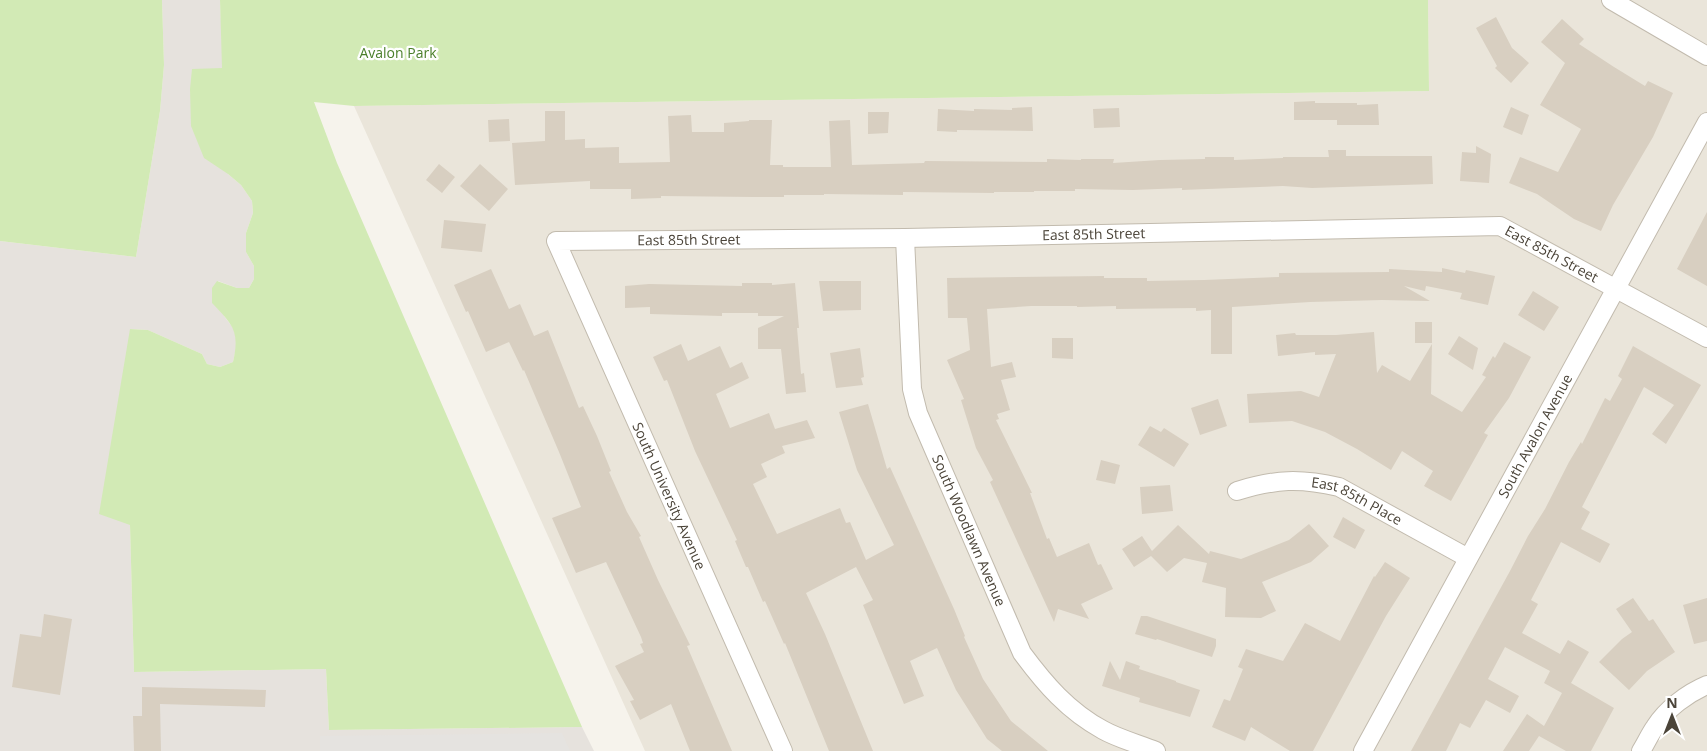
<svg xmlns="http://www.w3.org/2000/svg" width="1707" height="751" font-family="'Open Sans',sans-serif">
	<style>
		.residential { fill: #eae5da }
		.industrial { fill: #e6e2dd }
		.green { fill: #d2eab5 }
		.parking { fill: #e5e3e0 }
		.building { fill: #d8cfc1 }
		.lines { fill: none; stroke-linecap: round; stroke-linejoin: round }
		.minor-casing { stroke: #c2bbae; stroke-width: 20 }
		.minor { stroke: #fff; stroke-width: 18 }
		.labels { text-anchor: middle; stroke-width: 4.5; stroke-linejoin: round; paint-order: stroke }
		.park-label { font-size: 14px; fill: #4a7f2a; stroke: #fff }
		.street-label { font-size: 14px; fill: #4b4439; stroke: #fff }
	</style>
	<rect width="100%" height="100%" fill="#f6f3ec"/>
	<!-- residential -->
	<path class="residential" d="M1428,0H1707V751H645L354,106L1429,91Z"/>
	<!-- industrial -->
	<path class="industrial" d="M162,0H220L228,174L241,185L252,201L253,213L246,233V252L254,266V279L249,288H237L218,281L224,316L234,329L237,343L233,362L220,367L207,364L202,354L148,330L130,329V525L134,672L326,669L329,730L582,727L594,751H0V241L136,257L160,111L164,65Z"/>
	<!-- green -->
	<path class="green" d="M0,0H162L164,65L160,111L136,257L0,241Z
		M220,0H1428L1429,91L354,106L314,102L337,163L582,727L329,730L326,669L134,672L130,525L99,514L130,329L148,330L202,354L207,364L220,367L233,362C240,331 233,325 212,303V288L217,281L237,288H249L254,279V266L246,252V233L253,213L252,201L241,185L228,174L204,158L191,126L190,89L192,69L222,68Z"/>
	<!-- parking -->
	<path class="parking" d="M562,733L570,751H320V736Z"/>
	<!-- building -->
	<path class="building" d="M1496,17L1512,48L1529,63L1511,83L1495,68L1497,66L1476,28Z
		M1562,19L1584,39L1579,44L1614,67L1645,86L1648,81L1673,93L1653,137L1613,205L1601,231L1574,219L1537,194L1509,183L1520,157L1558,172L1581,129L1540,105L1565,63L1541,42Z
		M1315,101V103H1357V105L1378,104L1379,125H1337V120H1294V102Z
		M1032,107L1033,131L957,130V132L937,131L938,109L974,111V109L1012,110V108Z
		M1511,107L1529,115L1522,135L1503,127Z
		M1119,108L1120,127L1094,128L1093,109Z
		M545,111H565V140L585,139V148L619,147V163L670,162L668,116L691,115L692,132H724V123L749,121V120H772L770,165H783V167H831L829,121L850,120L852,165L924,163L925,161L1047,162V159L1081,160V159H1114L1113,163L1160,160L1205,159V157H1234V160L1283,158V157H1329L1328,150H1346V156H1432L1433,184L1312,188L1283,186L1182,190V188L1133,190L1075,189V191H1034V192H994V193L903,192V195L824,194V195H784V197H754L661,196V198L631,199V189H590V181L515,185L512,143L545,141Z
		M868,112H889L888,133L868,134Z
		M509,119L510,141L489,142L488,120Z
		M1476,146L1491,154L1489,183L1460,181L1462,152L1476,153Z
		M439,164L455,177L442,193L426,180Z
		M480,164L508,189L489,211L460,186Z
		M1707,212V286L1677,269Z
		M444,220L486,224L482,252L441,248Z
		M1442,268L1465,273L1466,270L1495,276L1488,305L1460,299L1462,293L1426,286L1425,291L1404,286L1430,301L1382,300L1310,302L1232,307V354H1211V310L1196,311V308L1116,309V306L1077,307V306H1031L987,309L991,367L1012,362L1016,377L1001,380L1010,410L997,414L999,419L996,420L1032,493H1030L1047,539L1049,538L1057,557L1089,543L1098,565L1101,564L1113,589L1081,604L1089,619L1058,609L1054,622L990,482L993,480L976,448L961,400L964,399L947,360L970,350L967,318H948L947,278L1104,276V278H1147V281L1204,280L1279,277V273L1389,272V269L1442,272Z
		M491,269L509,309L520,304L534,336L548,330L579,408L583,406L597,436L611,471L609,472L627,512L641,536L639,537L658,580L690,645L687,646L732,751H690L671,704L640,720L630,701L634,700L615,666L644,652L640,644L643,643L641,637L606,562L576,573L552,518L581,507L559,452L524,370L523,371L509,342L486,352L468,311L466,312L454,285Z
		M819,281H861V310L823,311Z
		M742,283H772V285L795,283L799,328H797L801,374L804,373L806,392L786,394L781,349H758V328L784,316H758V313H722V316L650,314V307L625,308V286L649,284L742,286Z
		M1533,291L1559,307L1544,331L1518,315Z
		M1415,322H1432V343H1415Z
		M1374,332L1377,373L1382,365L1410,381L1432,344L1431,394L1462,412L1486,377L1482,375L1493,356L1495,358L1504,342L1531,357L1509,398L1484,433L1488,435L1451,501L1424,486L1433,471L1402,451L1391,470L1357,449L1325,432L1292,421L1249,423L1247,394L1301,391L1319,397L1336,354L1315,355V352L1278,356L1276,335L1295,333L1296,335H1336Z
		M1459,336L1478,348L1473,370L1448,354Z
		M1052,338H1073V359L1052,358Z
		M681,344L688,361L720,346L730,368L742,362L749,378L716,394L730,428L769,413L775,429L807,420L815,438L782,446L785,453L761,464L767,477L753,484L777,534L840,508L846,523L850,522L866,560L894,545L857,470L839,412L868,404L887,469L890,467L954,609L965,636L964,637L983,679L1011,721L1048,751H1002L987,739L956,690L937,648L910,661L924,696L904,704L863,605L873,600L856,567L806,593L825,634L873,751H829L785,643L784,644L765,601L763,602L748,567H746L735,541L737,540L695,451L667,380L664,381L653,357Z
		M1633,346L1701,385L1666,444L1652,434L1674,405L1644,387L1582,507L1590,512L1581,529L1610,544L1600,563L1561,542L1531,600L1538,604L1522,633L1560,654L1568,640L1589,652L1571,683L1614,708L1591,751H1566L1539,736L1529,751H1503L1527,714L1544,726L1562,693L1544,683L1550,671L1505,647L1488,679L1519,696L1510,713L1486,700L1470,728L1460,723L1446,751H1411L1510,571L1528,536L1545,509L1569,462L1581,442L1582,444L1605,398L1610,401L1622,379L1618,376Z
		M860,348L864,377L861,378L863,385L836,388L830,353Z
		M1218,399L1227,426L1200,435L1191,408Z
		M1150,426L1161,432L1164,428L1189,444L1174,467L1138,445Z
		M1101,460L1120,465L1115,484L1096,480Z
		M1170,485L1173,511L1142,514L1140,487Z
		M1343,517L1365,530L1355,549L1333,537Z
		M1309,524L1329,546L1311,562L1262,582L1276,611L1261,618L1225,617L1226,588L1202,582L1207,563L1184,558L1167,572L1151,556L1134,567L1122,549L1142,536L1152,551L1178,525L1209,554L1210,551L1241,559L1289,540Z
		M1385,562L1410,578L1386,616L1313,751H1290L1251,727L1245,741L1212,727L1224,699L1230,701L1243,669L1238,667L1246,649L1283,661L1305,623L1340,641L1374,576L1375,577Z
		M1633,598L1649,621L1653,619L1675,652L1647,671L1629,690L1599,662L1622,639L1632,632L1616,609Z
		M1707,598V641L1694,644L1683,605Z
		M44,614L72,619L60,695L12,687L20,634L41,637Z
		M1141,616H1147L1216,639V646L1212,657L1157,639L1156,640L1135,634Z
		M1110,661L1120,680L1126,661L1140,666L1139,669L1176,681V682L1200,690L1190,717L1139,702L1140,698L1102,686Z
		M142,687L266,690L265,707L160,704L161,751H134L133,716H142Z"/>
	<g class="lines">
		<!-- minor casing -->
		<g class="minor-casing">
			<g id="minor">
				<path d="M1611,0L1707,56"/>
				<path id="s1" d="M905,238L912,389L918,413L1022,653C1045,684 1068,711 1103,730C1119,739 1139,744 1156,751"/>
				<path id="s2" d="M1237,491C1276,479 1300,478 1339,487L1468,558"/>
				<path id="s3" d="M783,751L556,241L905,238L1500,226L1707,338"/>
				<path id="s4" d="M1363,751L1707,122"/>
				<path d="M1641,751C1646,743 1650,734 1655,727C1666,709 1688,693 1707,685"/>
			</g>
		</g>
		<!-- minor -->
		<use href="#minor" class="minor"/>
	</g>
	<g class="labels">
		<!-- park labels -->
		<g class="park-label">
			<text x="398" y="58">Avalon Park</text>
		</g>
		<!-- street labels -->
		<g class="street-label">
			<text dy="5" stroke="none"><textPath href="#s3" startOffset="1096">East 85th Street</textPath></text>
			<text dy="5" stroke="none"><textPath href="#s3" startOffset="691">East 85th Street</textPath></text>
			<text dy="5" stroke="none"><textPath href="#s3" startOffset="1561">East 85th Street</textPath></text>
			<text dy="5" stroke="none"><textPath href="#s4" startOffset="359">South Avalon Avenue</textPath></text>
			<text transform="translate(669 496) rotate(66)" y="5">South University Avenue</text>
			<text dy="5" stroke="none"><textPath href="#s2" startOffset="125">East 85th Place</textPath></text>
			<text dy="5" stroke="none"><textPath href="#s1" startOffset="304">South Woodlawn Avenue</textPath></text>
		</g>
	</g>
	<!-- north arrow -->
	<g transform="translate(1672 716)" stroke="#ffffff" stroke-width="4" paint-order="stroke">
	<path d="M0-4L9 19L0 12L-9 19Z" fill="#4b4439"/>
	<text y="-8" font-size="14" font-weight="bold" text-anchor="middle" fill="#4b4439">N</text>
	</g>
</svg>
